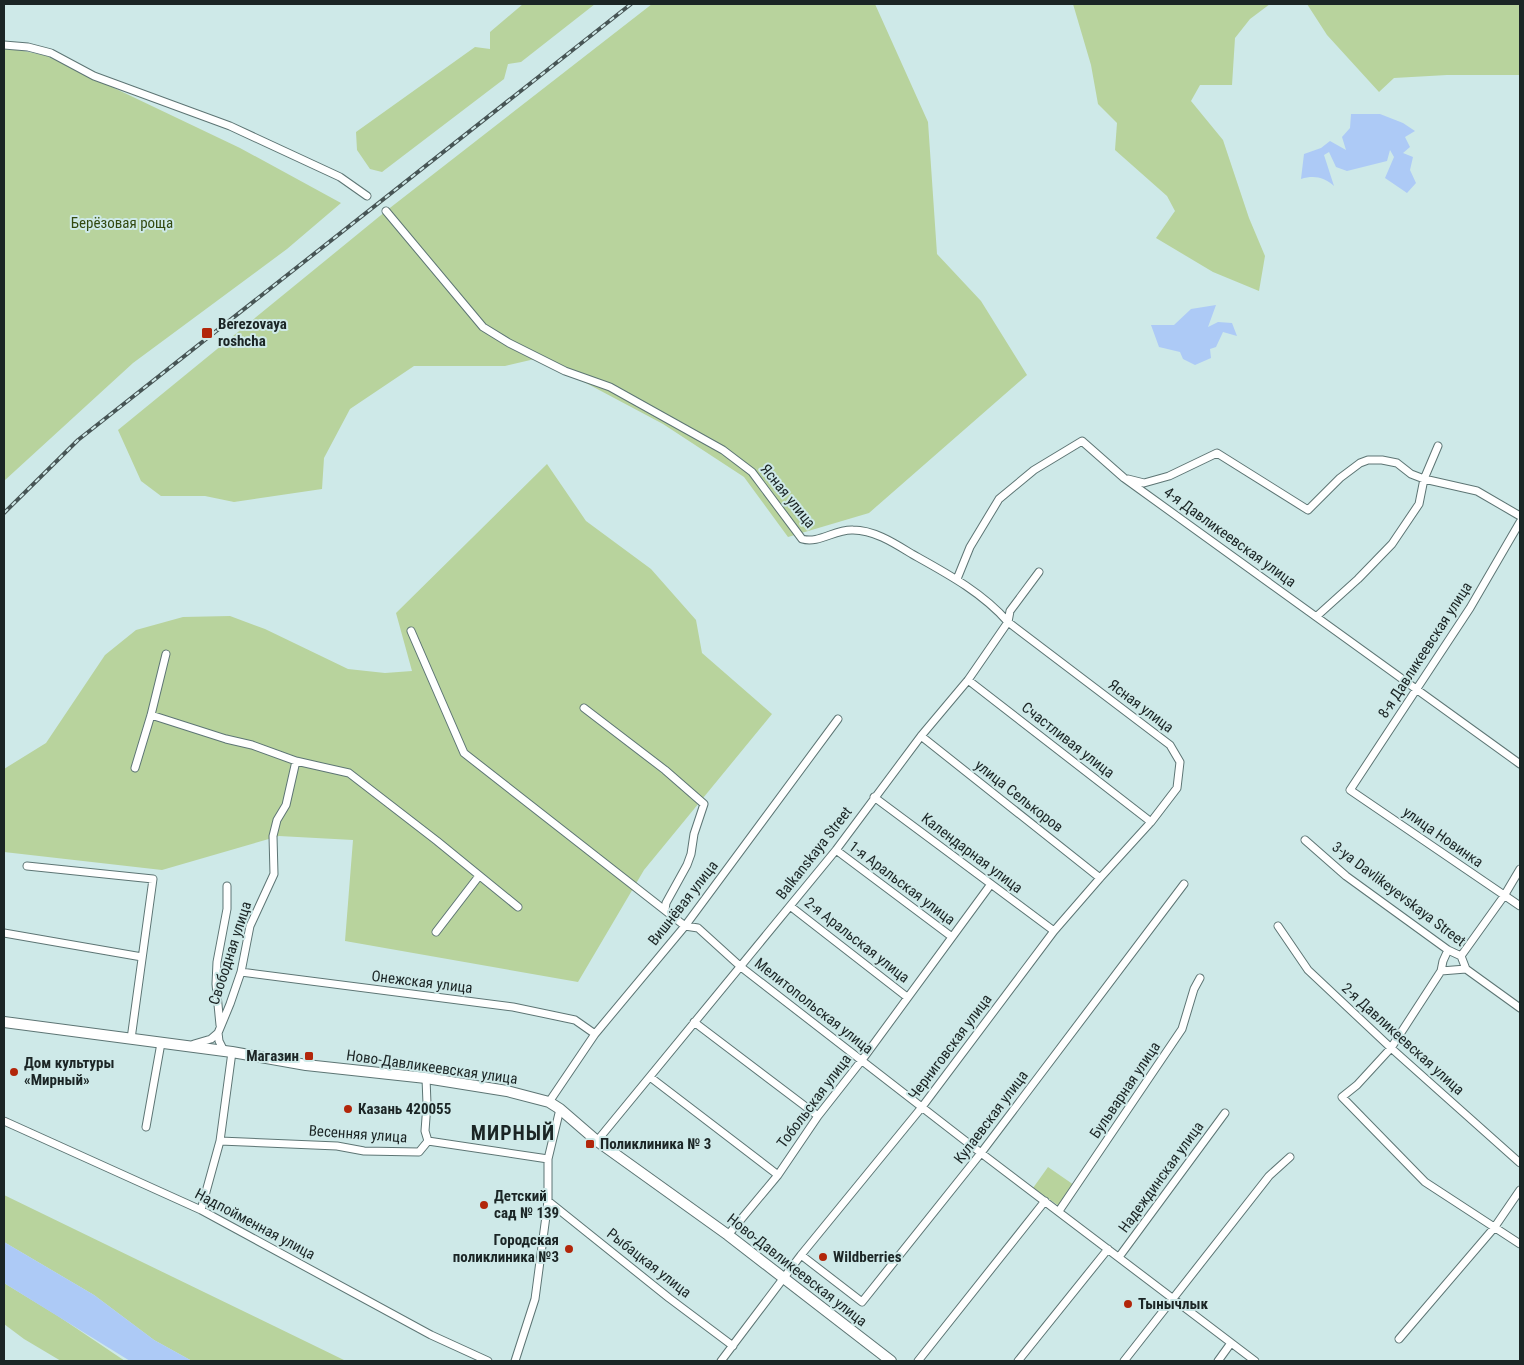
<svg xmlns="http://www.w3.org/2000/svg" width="1524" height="1365" font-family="'Roboto Condensed',sans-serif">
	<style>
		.green { fill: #b8d39d }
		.water { fill: #adcaf6 }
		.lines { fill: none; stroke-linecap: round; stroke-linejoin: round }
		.street-casing { stroke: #5d7574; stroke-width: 9 }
		.secondary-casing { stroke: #5d7574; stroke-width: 12 }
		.street { stroke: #fff; stroke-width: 7 }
		.secondary { stroke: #fff; stroke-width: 10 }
		.rail-casing { stroke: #475555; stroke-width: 4 }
		.rail { stroke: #cee9e8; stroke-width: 2; stroke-dasharray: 5.5; stroke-linecap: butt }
		.poi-dot { fill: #b2260a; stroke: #cee9e8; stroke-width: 2 }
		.labels { text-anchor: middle; stroke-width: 4; stroke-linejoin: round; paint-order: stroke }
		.park-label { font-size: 15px; fill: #324910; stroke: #cee9e8 }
		.poi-label { font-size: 15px; font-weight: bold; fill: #1b2525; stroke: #cee9e8; text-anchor: start }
		.street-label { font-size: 15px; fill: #1b2525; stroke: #cee9e8 }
		.district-label { font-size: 20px; font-weight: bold; letter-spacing: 1px; fill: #1b2525; stroke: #cee9e8 }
	</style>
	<rect width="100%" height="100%" fill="#cee9e8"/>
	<!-- green -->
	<path class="green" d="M523,4H595L521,62L508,64L504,79L382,172L370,169L357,150L356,132L475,47L490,49V32Z
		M652,4H875L928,122L937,254L981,301L1027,375L869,513L788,537L744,477L663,424L539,358L505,366H414L350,409L324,458L322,489L234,502L205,496H161L141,481L118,430L386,211Z
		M1073,4H1270L1250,19L1235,38L1232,85H1200L1191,101L1223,140L1249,218L1265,256L1259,291L1213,272L1156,238L1175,211L1167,196L1115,150L1117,123L1098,104L1091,65Z
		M1307,4H1520V75H1447L1394,78L1379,92L1327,35Z
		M4,48L24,51L47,56L240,148L341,203L287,249L133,363L4,481Z
		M547,464L586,521L651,569L696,620L702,653L772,714L644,870L578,982L345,941L353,840L279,836L162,870L4,852V769L46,743L105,655L136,630L183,617L230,616L265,629L348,669L385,673L412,671L396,613Z
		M1048,1167L1074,1185L1059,1206L1033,1188Z
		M4,1195L346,1361H192L154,1340L94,1295L4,1242Z
		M4,1283L58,1316L125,1361H61L24,1339L4,1324Z"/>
	<!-- water -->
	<path class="water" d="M1351,114H1380L1403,123L1415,131L1405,137L1410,147L1403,153L1413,157L1410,170L1416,183L1407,193L1385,178L1394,157L1390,150L1387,161L1347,171L1336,167L1329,152L1324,155L1334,186C1324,177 1314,175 1301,179L1304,154L1321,148L1330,141L1346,150L1342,137L1350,128Z
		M1216,305L1208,327L1218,322L1232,323L1237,336L1223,332L1216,347L1210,349L1211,358L1195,365L1183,359L1180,352L1159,347L1151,325H1174L1191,309Z
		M4,1242L94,1295L154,1340L192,1361H130L4,1283Z"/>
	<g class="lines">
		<!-- street casing -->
		<g class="street-casing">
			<path id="street" d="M4,45L28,47L51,53L94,76L230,126L340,177L367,196
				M386,211L483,327L509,343L565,371L610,387L723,450L752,472L802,539C819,544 835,529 853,530C874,530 894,543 912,554C946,573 982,592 1008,622L1170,745L1180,762L1177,788L1151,822L1100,878L1054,931L922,1107L801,1255L721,1361
				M1128,479L1144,483L1169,476L1217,453L1308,510L1340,478L1360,463L1368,460H1382L1397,463L1411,474L1424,479L1477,491L1520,516
				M1520,522L1470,608L1350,790L1520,906
				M957,579L970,547L999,499L1034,470L1082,441L1124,478L1520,764
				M1317,616L1358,579L1392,544L1419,504L1424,479L1438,446
				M411,631L464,753L685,926L698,928L741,967L981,1153L1255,1361
				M968,680L1151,822
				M584,708L665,770L704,804L694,834L691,854L687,865L666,903L665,910
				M151,715L226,739L252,745L296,761L349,773L437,841L518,907
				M921,736L1100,878
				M135,768L151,715L166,654
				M874,797L1054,931
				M1305,840L1346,876L1448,950L1461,956L1466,969L1520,1008
				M836,850L952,937
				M27,866L153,879L131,1039
				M790,906L907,997
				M1278,926L1308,970L1391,1048L1520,1163
				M436,932L479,876
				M4,933L142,957
				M1448,950L1443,961L1441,971L1391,1048L1357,1085L1342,1097L1425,1182L1520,1244
				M1461,956L1504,896L1520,869
				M1441,971L1466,969
				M241,972L513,1007L575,1020L595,1034
				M694,1022L818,1116
				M220,1025L216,984L217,962L227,909V886
				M218,1033L219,1041L224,1051
				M194,1044L211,1039L218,1033L230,1004L241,972L250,926L274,874L273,836L277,820L286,805L296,761
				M650,1077L778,1175
				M426,1078L427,1104L425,1131L428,1141
				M549,1102L595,1034L685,926L838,719
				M4,1121L201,1210L431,1335L488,1361
				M146,1127L161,1043
				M220,1141L337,1146L364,1151L419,1152L428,1141L548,1159
				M597,1141L836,850L921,736L968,680L1008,622L1010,611L1039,572
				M548,1201L669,1298L733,1346
				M201,1210L220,1141L232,1052
				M1059,1211L1182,1029L1194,989L1200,978
				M728,1235L778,1175L818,1116L862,1060L991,884
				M801,1255L862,1302L981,1153L1184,884
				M1119,1257L1225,1113
				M1399,1339L1494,1228L1520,1190
				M515,1361L535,1299L548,1201V1159L560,1109
				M918,1361L1045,1201
				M1018,1361L1108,1249
				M1124,1361L1269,1176L1290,1157
				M1218,1361L1231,1343"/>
		</g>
		<!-- secondary casing -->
		<g class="secondary-casing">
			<path id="secondary" d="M4,1022L232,1052L306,1065L426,1078L507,1091L549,1102L560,1109L597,1141L728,1235L891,1361"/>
		</g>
		<!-- street -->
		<use href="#street" class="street"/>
		<!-- secondary -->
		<use href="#secondary" class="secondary"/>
		<!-- rail casing -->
		<g class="rail-casing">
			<path id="rail" d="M4,513L78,440L631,4"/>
		</g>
		<!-- rail -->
		<use href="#rail" class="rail"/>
	</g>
	<!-- markers -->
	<g class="poi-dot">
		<rect x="201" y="327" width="12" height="12" rx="2.5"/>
		<rect x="304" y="1051" width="10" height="10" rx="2.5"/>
		<circle cx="14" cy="1072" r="5"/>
		<circle cx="348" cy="1109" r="5"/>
		<rect x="585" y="1139" width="10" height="10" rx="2.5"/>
		<circle cx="484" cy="1205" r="5"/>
		<circle cx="569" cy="1249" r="5"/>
		<circle cx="823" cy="1257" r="5"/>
		<circle cx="1128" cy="1304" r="5"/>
	</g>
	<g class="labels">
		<!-- park labels -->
		<g class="park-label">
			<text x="122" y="228">Берёзовая роща</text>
		</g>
		<!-- poi labels -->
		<g class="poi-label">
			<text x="218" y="329">Berezovaya<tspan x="218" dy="17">roshcha</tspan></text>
			<text x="299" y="1061" text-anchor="end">Магазин</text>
			<text x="24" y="1068">Дом культуры<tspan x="24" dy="17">«Мирный»</tspan></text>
			<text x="358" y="1114">Казань 420055</text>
			<text x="600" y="1149">Поликлиника № 3</text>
			<text x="494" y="1201">Детский<tspan x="494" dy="17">сад № 139</tspan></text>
			<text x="559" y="1245" text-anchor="end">Городская<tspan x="559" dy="17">поликлиника №3</tspan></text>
			<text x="833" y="1262">Wildberries</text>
			<text x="1138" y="1309">Тынычлык</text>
		</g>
		<!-- street labels -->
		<g class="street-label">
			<text transform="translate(788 496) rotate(51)" y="5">Ясная улица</text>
			<text transform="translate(1230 537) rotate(36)" y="5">4-я Давликеевская улица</text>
			<text transform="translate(1425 650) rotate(-57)" y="5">8-я Давликеевская улица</text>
			<text transform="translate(1141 706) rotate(37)" y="5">Ясная улица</text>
			<text transform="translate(1068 740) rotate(38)" y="5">Счастливая улица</text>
			<text transform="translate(1019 796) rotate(38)" y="5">улица Селькоров</text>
			<text transform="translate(1443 837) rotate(35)" y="5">улица Новинка</text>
			<text transform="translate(814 853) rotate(-52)" y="5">Balkanskaya Street</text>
			<text transform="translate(972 853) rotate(37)" y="5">Календарная улица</text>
			<text transform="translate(902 883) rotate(37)" y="5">1-я Аральская улица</text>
			<text transform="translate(1399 894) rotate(37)" y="5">3-ya Davlikeyevskaya Street</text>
			<text transform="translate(683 903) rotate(-52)" y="5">Вишнёвая улица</text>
			<text transform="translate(857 940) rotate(38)" y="5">2-я Аральская улица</text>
			<text transform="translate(230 953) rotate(-72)" y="5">Свободная улица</text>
			<text transform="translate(422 982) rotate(7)" y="5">Онежская улица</text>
			<text transform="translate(814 1006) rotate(38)" y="5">Мелитопольская улица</text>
			<text transform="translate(1403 1039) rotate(42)" y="5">2-я Давликеевская улица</text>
			<text transform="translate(950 1047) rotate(-53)" y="5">Черниговская улица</text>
			<text transform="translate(432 1067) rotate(8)" y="5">Ново-Давликеевская улица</text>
			<text transform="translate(1125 1090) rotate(-56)" y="5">Бульварная улица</text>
			<text transform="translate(814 1101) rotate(-53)" y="5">Тобольская улица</text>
			<text transform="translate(991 1117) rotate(-53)" y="5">Кулаевская улица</text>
			<text transform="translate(358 1134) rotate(4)" y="5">Весенняя улица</text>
			<text transform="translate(1161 1177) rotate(-54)" y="5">Надеждинская улица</text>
			<text transform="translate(255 1224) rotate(28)" y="5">Надпойменная улица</text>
			<text transform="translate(649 1263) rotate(38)" y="5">Рыбацкая улица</text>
			<text transform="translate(797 1270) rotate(38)" y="5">Ново-Давликеевская улица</text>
		</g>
		<!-- district labels -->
		<g class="district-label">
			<text x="513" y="1140">МИРНЫЙ</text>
		</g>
	</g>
	<!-- border -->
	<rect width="1524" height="1365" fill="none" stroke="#1b2525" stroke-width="10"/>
</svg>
